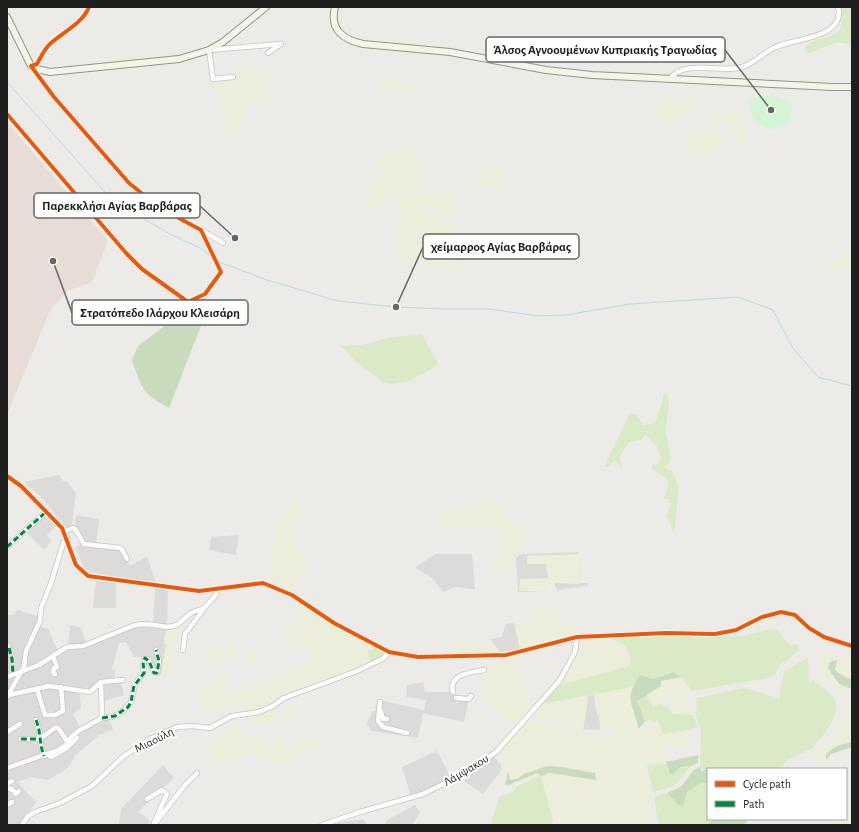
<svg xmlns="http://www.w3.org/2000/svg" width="859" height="832" font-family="'Alegreya Sans',sans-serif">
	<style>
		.residential { fill: #dcdbd9 }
		.military { fill: #e7dcd7 }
		.farmland { fill: #eceddb }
		.grass { fill: #daeac6 }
		.forest { fill: #c8dcbd }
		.park { fill: #d5f3d5 }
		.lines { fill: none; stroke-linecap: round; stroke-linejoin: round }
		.stream { stroke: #bbd9e0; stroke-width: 1 }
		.street-casing { stroke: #c6c5c4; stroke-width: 6 }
		.secondary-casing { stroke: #959680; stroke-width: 8 }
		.street { stroke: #fcfcfc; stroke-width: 4.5 }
		.secondary { stroke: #f3f4eb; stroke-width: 6 }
		.quiet { stroke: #00873e; stroke-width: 3; stroke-dasharray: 6 3; stroke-linecap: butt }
		.cycleway-casing { stroke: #fff; stroke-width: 6 }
		.cycleway { stroke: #e8590c; stroke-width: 4 }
		.labels { text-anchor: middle; stroke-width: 4; stroke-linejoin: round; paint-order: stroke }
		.street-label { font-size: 12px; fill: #1f1f1f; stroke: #fff }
		.leader { fill: none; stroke: #676665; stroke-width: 1.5 }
		.callout-dot { fill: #676665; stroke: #fff; stroke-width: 1.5 }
		.callout { fill: #fff; stroke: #676665; stroke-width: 1.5 }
		.callout-label { font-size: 13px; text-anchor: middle; font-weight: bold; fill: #1f1f1f }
	</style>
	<rect width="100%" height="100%" fill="#edebe8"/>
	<!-- residential -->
	<path class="residential" d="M60,475L62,481L68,482L76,494L72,525L66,528L43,499L24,482Z
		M46,514L57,525L47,535L51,542L44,550L27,533Z
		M76,515L99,519L96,546L120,549L130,566L147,556L156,583L103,576L85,570L75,548L83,542L80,532L75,527Z
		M239,535L236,555L209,550L211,537Z
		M579,552L580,583H588V586L557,590L555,585H545L546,592H518L516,558L521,554Z
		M435,554H472L475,589L455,587L443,592L432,578L417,569L416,567Z
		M96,581L116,583V608H93Z
		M155,588L168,591L167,625L153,623Z
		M18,610L39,617L36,626L47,628L49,631L59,654L68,645L70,625L81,627L87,646L138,625L167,628L164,642L166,645L161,674L155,671L148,657H134L126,642L119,643L112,669L115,670L114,681H121L124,695L104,701L102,679L96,683L91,690L79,689L81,708L73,714L82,731L109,719L113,730L99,735L75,756L68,768L48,780L30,777L17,782L36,802L20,825H7V615H13Z
		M514,623L520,651L499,654V650L494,647L491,639L502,637L506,624Z
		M423,682L425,692H453L456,698L469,699L464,722L423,713L418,738L372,731L367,724L372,711H375L376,705L381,706L383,701L424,710L426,700L406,697L407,685Z
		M594,694L596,710L599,714L600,730L583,729L588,697Z
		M437,751L452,780L411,798L402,767Z
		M492,755L501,765V771L483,794L464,781Z
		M163,765L174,778L138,812L150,821L148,825H119L121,809Z
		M415,805L420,813L412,825H385L387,820Z
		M364,819L367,825H327L344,822Z"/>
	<!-- military -->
	<path class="military" d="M7,122L108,241L92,282L67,291L51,309L7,414Z"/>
	<!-- farmland -->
	<path class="farmland" d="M249,68L252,74L262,71L270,92L259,106L253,99L250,100L236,132L233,136L213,87L233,79L234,72Z
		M383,78L409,82V90L381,87Z
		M661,96L695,103L693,107L681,114L674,125L657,121L661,108Z
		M736,106L750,135L745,138L748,145L741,146L728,121L723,124L721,118L715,121L712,118Z
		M693,131H715L720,136L723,144L721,149L708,155L684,154L689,132Z
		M410,149L413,150L420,162L418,191L402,194L362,211L372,184L382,175V168L374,163L373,157L396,155Z
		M504,162L506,167L502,187L497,194L492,189L472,183L482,172Z
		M435,191L437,197L446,195L462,214L436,211L422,206L420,207L424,211L464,228L458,242L430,236L420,239L397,240L401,226L397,212L400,198Z
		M434,240L464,246L458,272L395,257L397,242Z
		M852,249V269L844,266L840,267L838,272L822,265Z
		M304,488L301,507L292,531L296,544L309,561L293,592L269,581L275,527Z
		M500,503V513L526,527L522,549L516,557H501L500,528H437L440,513L458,508Z
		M579,554L580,584L555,583V585H545L546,592L519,591L520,579L548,578L546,564H527V556Z
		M515,559V572L491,571L490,560Z
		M303,603L378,648L372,663L330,678L328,675L312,685L287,696L282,681L285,680V674L308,663L307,648L298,651L297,646L280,639Z
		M557,604L560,623L578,628L576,635L520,649L514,623L534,620L531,607Z
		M180,627L181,633L178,635L177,643L172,646V667L170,677H161L166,645L164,642L166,630Z
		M611,639L625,645L630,655V666L560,685L580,645L589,640Z
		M492,642L498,649L497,652L449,654L447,653L449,648L470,643Z
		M204,645L217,649L221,663L208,665Z
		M232,646L237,655L224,661V651Z
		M249,646L257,655L256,660L259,665L255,666L252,664L248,666L246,662L245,653Z
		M515,654L525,687V692L532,708L513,725L491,705L485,695L484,688L485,669L488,666Z
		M832,654V659L827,663L826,671L829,677L846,695L852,694V742L826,754V760H815V752L826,745L837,734L845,705L844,696L835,687L825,683L820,677L818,670V659Z
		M852,654V680L838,673L835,669L837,660H851Z
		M681,677L690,689L688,691L693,715L675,713L668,692L663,694L668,706L653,707L646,694L661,681Z
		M225,678L227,697L223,704L226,703L234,693L245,684L250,691L267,679L276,678L282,698L262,710L239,713V710L251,702L247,697L228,711L225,707L220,708L212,715L207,711L200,698L210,692L209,681Z
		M632,687L629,695L639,729L653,825H560L553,821L541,776L550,773L596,780L595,773L561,767L547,766L524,774L517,779L510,780L502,749L525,722L529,721L588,730L590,739L624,733L600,730L599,714L597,715V711L596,710L594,694Z
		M588,697L584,725L528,717L542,704Z
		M293,701L296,709L283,719L279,716L280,713Z
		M271,709L277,720L262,729L250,715Z
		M658,720L663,734L686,730L688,739H694V744L666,747L667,764L647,765L641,731Z
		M237,727L263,740V750L267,754L265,760L260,758L252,751L236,759V762L226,761V759L215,763L205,742Z
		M315,734L319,750L298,754L282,762L275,763L270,762L272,755L268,745L279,737L286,748Z
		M846,805L852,808V825H832V819H846Z"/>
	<!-- grass -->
	<path class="grass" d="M840,7H852V46C839,37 823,49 809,53L806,52L805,47C824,30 848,47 840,7Z
		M422,334L438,364L428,371L407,382L391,384L383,382L357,363L341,346L363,345L388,338Z
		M667,393C672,406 665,420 666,433C667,442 673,456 669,464L666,465L664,468L672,471L679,488L674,534L667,516L670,505L669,499H663C675,474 665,480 651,468L653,464H659L661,457L656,445L646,435L641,440L629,442L620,456L622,469L615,460L608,467H604L630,414H636L643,425L651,424L656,420C658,410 664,404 663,394Z
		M771,629L777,630L790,645L797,644L800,650L780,665L774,675L768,678L692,691L681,677L674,672L654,679L640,675L632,687L542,704L560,685L630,666V656L625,645L611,639L664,636H687L696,638L741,636Z
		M378,648L385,651C384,658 378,660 372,663L367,651Z
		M808,658L809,684L813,680C819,687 827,689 833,696C844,711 824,736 813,746L815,747L788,760L780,769L714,768L700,771L701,730L696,715L697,698L742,688L760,692L779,700L784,671Z
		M646,694L653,707L662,704L665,708L668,706L672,714L693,715L698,728L663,734L658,721L654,722L650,720L646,723L637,701Z
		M667,764V770L691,766L674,786L653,792L647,765Z
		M541,776L553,821L551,825H490L500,796L513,792L517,786Z
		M703,782L708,783V819H714L709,823L710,825H659L654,799L656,796L667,793L674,802L686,795C688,789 697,784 703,782Z"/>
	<!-- forest -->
	<path class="forest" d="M204,318L169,408C141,393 142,388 132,360L138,346L170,322Z
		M837,660L835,669L838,673L852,680V689L839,684L828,668L830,662Z
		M674,672L681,677L661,681V686L637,701L645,721L639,729C632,704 624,698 640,675L654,679Z
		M852,742V747L831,754L826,760V754C836,745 839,745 852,742Z
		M698,755V763L691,766L681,767L673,774H670L666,762Z
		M547,766L561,767L595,773L596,780L550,773L541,776L537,773L509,785H505L508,771L510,780L517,779L524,774Z
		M701,767V772L710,768L717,769H708V783H700L687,792L683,806L677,804L667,793C672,790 677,790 681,786C689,779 690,769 701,767Z
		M714,819H749L744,825H710L709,823Z"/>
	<!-- park -->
	<path class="park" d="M756,96C772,96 782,94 792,106L790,121C772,139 751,124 748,103Z"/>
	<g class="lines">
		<!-- stream -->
		<path class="stream" d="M7,82L113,201L170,234L200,248L211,256
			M219,262L267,280L338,301L396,307L446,309H489L538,316L566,315L630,304L738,297L773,310L792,347L818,377L852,386"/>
		<!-- street casing -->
		<g class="street-casing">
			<path id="street" d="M233,77L213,79L209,50L281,44L268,53
				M669,79C688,58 717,74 742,67C755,63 764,52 776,47C796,38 846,38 838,7
				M7,114L126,253L142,269L188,302L205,294L221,272L201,230L160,208L129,183L54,97L31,66L37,64C41,57 44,49 51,43C63,32 83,23 89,7
				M201,230L223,243
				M7,476L21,486L62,528L76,565L88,576L199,591L263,583L292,595L334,623L389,652L418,657L506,655L577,637L666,633L715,634L736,630L762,617L781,612L795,615L809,628L824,637L852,646
				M65,531L73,528L75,529L84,544L121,548L127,559
				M7,547L47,511
				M7,645L9,648
				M183,650L185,634L203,610
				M53,656L57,667L54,668L53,673L55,674
				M7,677L39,665L67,647L83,646L135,625L146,624L168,627L177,625L191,613L204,608L216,595L217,590
				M101,682L102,718
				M37,689L45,715H55L63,711L61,687
				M453,692C448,674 472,672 484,670
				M9,695L49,686L90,692L101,682L123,680
				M7,697L24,667L26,651L40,621L41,608L51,583L63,544L67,537
				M456,698L469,699L471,696
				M380,702L378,721L383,727L407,733
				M381,711L383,719H387
				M36,720C41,732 39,743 44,756
				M7,732L20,724
				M21,739H40L56,727L59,729L68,743
				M47,754L51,757L67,748L77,738
				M7,768L58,750L67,744L72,736L80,730L102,718L115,716L122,712L131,702L135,684L143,674L144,659H148L154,672L157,673L159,661L156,650
				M7,784L12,781
				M7,788L13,790L16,794L19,791
				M147,799L162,790L167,794L154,823
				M7,805L12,802
				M22,825L28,816L35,812L60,803L92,786L124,756L152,738L177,727L191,726L210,728L232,716L259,712L273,706L284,698L357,671L384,658L389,652
				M154,825L185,785L197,773
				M322,825L360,812L423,794L464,774L496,752L560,680L575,652L577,637"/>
		</g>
		<!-- secondary casing -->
		<g class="secondary-casing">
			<path id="secondary" d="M335,7C329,30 344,40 363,44L450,52L546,70L592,75L833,87H852
				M7,17L31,66L37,69L50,72L179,59L209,50L223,42L266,7"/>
		</g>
		<!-- street -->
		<use href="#street" class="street"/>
		<!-- secondary -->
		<use href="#secondary" class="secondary"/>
		<!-- quiet -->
		<path class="quiet" d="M7,547L47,511
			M9,648L12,659L13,674
			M102,718L115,716L128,707L131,702L134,686L144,673L143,661L145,658L149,661L154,673H157L159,661L156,650
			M36,720C41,732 39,743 44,756
			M21,739H40"/>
		<!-- cycleway casing -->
		<g class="cycleway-casing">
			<path id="cycleway" d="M7,114L126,253L142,269L188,302L205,294L221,272L201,230L160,208L129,183L54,97L31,66L37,64C41,57 44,49 51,43C63,32 83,23 89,7
				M7,476L21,486L62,528L76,565L88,576L199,591L263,583L292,595L334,623L389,652L418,657L506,655L577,637L666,633L715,634L736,630L762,617L781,612L795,615L809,628L824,637L852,646"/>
		</g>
		<!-- cycleway -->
		<use href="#cycleway" class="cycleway"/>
	</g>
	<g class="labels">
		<!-- street labels -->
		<g class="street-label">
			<text transform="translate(154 740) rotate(-27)" y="4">Μιαούλη</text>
			<text transform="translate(466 770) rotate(-31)" y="4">Λάμψακου</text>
		</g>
	</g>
	<!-- callouts -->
	<path class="leader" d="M771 110L725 50M235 238L200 206M396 307L423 247M53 261L72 313"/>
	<g class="callout-dot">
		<circle cx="771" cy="110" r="4"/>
		<circle cx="235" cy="238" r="4"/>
		<circle cx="396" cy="307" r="4"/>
		<circle cx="53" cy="261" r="4"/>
	</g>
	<g class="callout">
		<rect x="486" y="37" width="239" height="25" rx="4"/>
		<rect x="34" y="193" width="166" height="25" rx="4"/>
		<rect x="423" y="234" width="156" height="25" rx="4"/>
		<rect x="72" y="300" width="176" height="25" rx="4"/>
	</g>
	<g class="callout-label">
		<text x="605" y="54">Άλσος Αγνοουμένων Κυπριακής Τραγωδίας</text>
		<text x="117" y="210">Παρεκκλήσι Αγίας Βαρβάρας</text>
		<text x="501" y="251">χείμαρρος Αγίας Βαρβάρας</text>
		<text x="160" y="317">Στρατόπεδο Ιλάρχου Κλεισάρη</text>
	</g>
	<!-- border -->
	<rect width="859" height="832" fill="none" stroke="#1f1f1f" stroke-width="16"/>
	<!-- legend -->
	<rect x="707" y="768" width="140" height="52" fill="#ffffff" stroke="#a5a5a5"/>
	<rect x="715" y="781" width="20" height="6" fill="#e8590c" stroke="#a5a5a5"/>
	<text x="743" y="788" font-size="12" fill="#1f1f1f">Cycle path</text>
	<rect x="715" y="801" width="20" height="6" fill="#00873e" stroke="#a5a5a5"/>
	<text x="743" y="808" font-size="12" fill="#1f1f1f">Path</text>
</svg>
